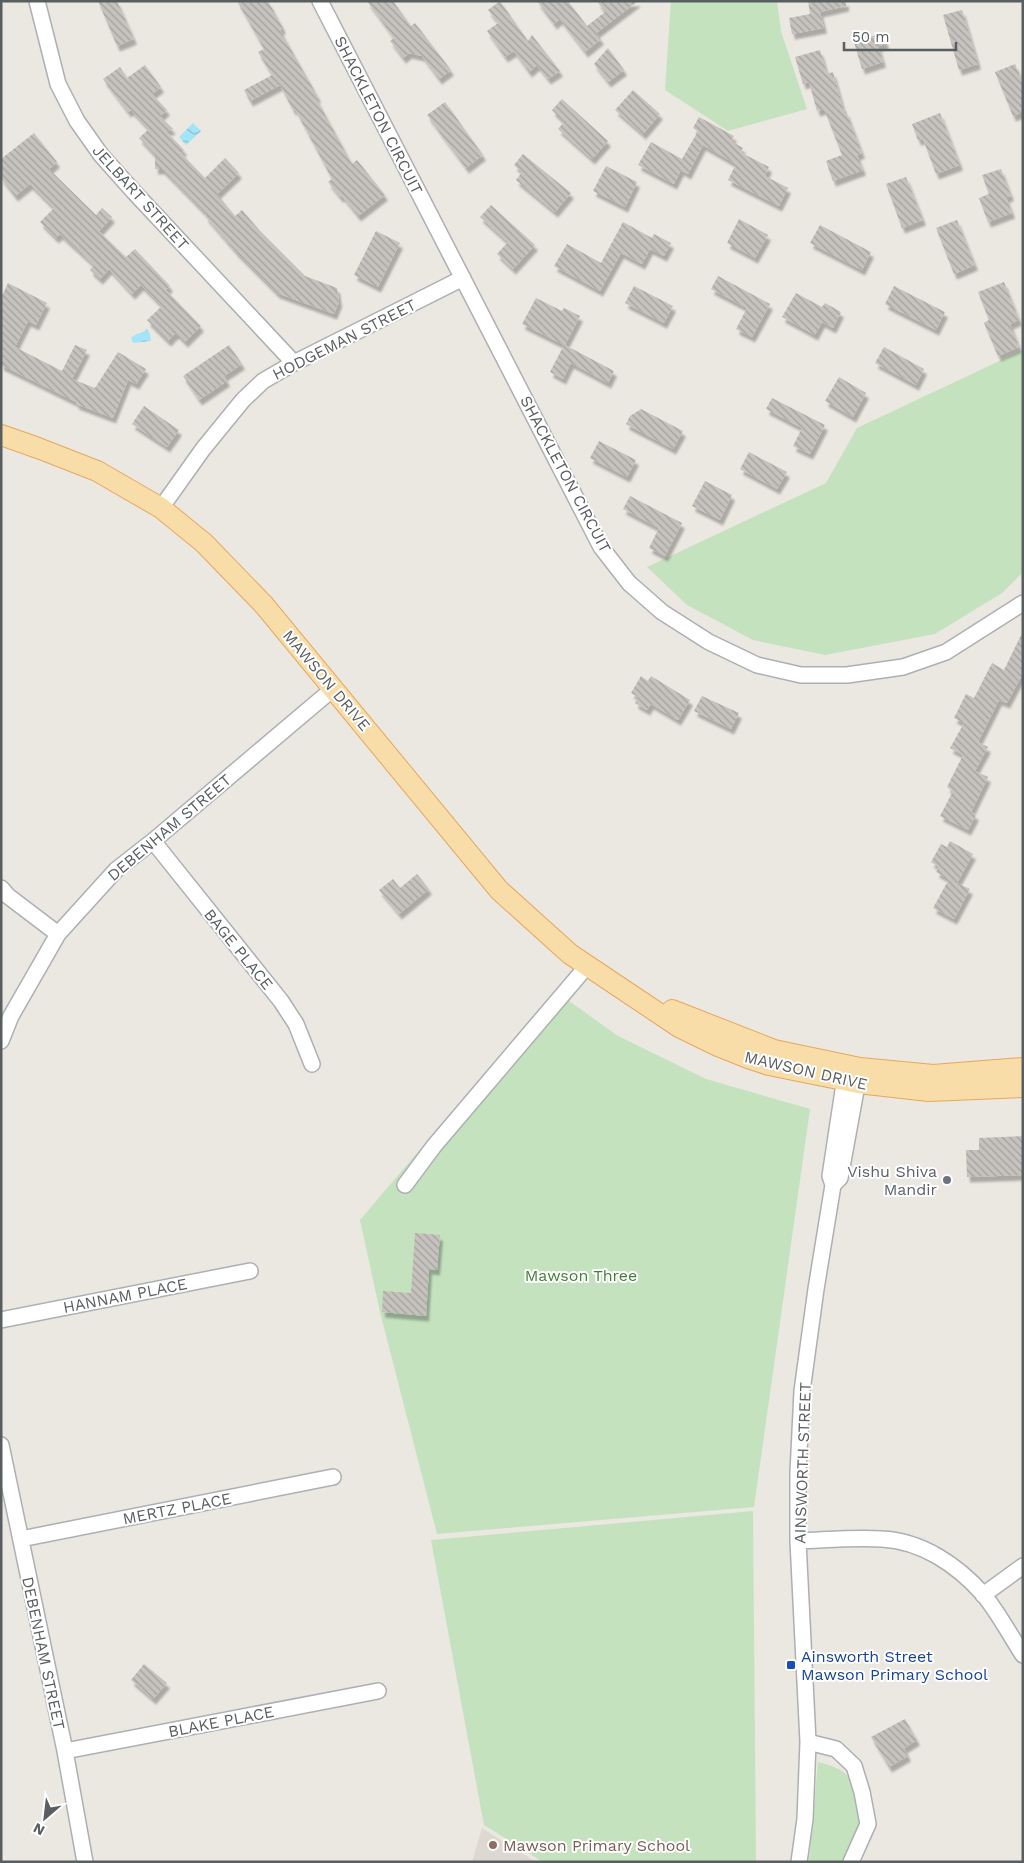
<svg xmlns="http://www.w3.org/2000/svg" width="1024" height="1863" font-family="'Work Sans',sans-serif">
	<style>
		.education { fill: #ded8d2 }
		.green { fill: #c5e2bf }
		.water { fill: url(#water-waves) }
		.building { fill: url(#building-back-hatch); filter: url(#shadow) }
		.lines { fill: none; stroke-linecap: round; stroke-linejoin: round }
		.minor-casing { stroke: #adb0b3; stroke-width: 18 }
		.major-casing { stroke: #e6a75f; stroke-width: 22 }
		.minor { stroke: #fff; stroke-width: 15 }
		.major { stroke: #f9dda8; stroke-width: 20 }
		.worship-dot { fill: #6b7280; stroke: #fff; stroke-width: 2 }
		.transit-dot { fill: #1a4fb4; stroke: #fff; stroke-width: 2 }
		.education-dot { fill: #8d6e63; stroke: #fff; stroke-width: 2 }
		.labels { text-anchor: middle; stroke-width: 4; stroke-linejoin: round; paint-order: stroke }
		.street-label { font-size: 16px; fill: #595e61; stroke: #fff }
		.worship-label { font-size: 16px; fill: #5b616d; stroke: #fff; text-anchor: end }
		.park-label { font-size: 16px; fill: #447f3a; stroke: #fff }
		.transit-label { font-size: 16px; fill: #164399; stroke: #fff; text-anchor: start }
		.education-label { font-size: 16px; fill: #785e54; stroke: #fff; text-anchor: start }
	</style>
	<defs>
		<pattern id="water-waves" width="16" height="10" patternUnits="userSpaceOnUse" patternTransform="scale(1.25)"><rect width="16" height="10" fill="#a4e4f8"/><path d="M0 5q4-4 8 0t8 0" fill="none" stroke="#89bccc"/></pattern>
		<pattern id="building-back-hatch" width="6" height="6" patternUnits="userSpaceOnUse" patternTransform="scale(1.25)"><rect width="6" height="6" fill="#c6c2be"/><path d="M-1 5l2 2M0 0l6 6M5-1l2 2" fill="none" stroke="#a4a19e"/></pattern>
		<filter id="shadow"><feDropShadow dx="3" dy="5.5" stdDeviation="1" flood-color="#0004"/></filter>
	</defs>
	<rect width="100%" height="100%" fill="#ebe7e1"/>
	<!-- education -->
	<path class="education" d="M482,1828L536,1862H472Z"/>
	<!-- green -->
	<path class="green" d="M671,1H777L781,31L807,109L728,131L665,90Z
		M1023,350V572L1002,593L935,634L825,655L753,640L687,605L647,567L826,483L857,428Z
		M555,991L618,1036L706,1079L810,1109L754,1507L437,1534L380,1312L360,1220Z
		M753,1511L756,1862H543L484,1825L431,1540Z
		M818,1762C848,1770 852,1775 858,1806C859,1811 862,1819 861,1824C856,1838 849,1850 841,1862H809Z"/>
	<!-- water -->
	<path class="water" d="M193,123L201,131L186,145L179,137Z
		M147,329L150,334L151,341L133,343L131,338C136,333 142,334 147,329Z"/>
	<!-- building -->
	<path class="building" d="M98,1H117L134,39L117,46Z
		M237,1H268L283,28L280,30L318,97L316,98L352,164L357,160L385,195L358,216L342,196L340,197L328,182L332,179L295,109L293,110L280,85L250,101L244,90L272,75L258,52L264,49Z
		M367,1H393L411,26L415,23L451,70L439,79L422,56L409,53L403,58L390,41L394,38Z
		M500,1L528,41L532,35L560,71L548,79L537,65L529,72L514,51L505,57L487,31L498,23L488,10Z
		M537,1H568L587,26L605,12L597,1H638L596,33L601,39L585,52L560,19L554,24Z
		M808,1H846V6L820,12L824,28L792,34L789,18L810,14Z
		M962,10L978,64L959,70L943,15Z
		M882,33L886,44L878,46L883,62L862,69L854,42Z
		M608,48L624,70L608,82L594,64Z
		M820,50L827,74L833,72L844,112L846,111L862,153L857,155L863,170L833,181L826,161L842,155L824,109L817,111L809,82L803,84L795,57Z
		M1015,64L1023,84V112L1013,116L995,72Z
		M145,65L161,87L152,94L167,110L160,116L173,129L166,131L184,150L181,153L205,178L225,158L239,173L217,194L235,216L242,210L260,231L305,276L337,288L339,302L334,314L277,293L236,252L205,216L207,215L162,169H155V155L139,138L149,129L131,110L128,112L103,79L120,67L127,78Z
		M633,90L660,114L643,134L615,110Z
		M562,99L608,141L592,159L558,129L564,122L552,110Z
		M445,102L483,155L466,168L427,115Z
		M940,113L960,165L936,174L923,139L918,140L912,124Z
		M699,117L734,136L731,141L743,148L740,152L769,167L765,176L788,188L779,206L728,180L736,164L703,145L688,174L681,170L674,184L638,165L651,142L682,159L698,131L693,128Z
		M34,133L57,162L49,169L96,215L102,208L112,217L99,231L126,257L135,249L170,286L166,290L201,326L185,342L176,333L168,341L147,320L162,306L141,285L132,294L109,269L100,279L90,270L94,265L60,234L56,238L40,222L54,208L30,184L15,196L1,178V159Z
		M523,154L571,193L555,212L516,180L522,172L514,165Z
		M606,166L637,182L625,207L593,191Z
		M1001,169L1011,196L1006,197L1012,213L988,222L979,198L989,194L982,175Z
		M906,177L923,220L902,228L886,184Z
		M491,205L535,245L513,269L497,254L508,242L480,217Z
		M739,219L768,235L755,258L727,243Z
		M957,220L975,265L954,274L936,228Z
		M623,222L652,238L654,234L671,243L664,256L650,249L642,264L621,253L600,291L554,266L567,244L601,263Z
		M820,225L871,252L862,270L810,243Z
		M376,231L400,243L378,287L354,275Z
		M718,276L770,304L752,337L736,329L747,308L711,289Z
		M1004,282L1019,320L1010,324L1019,347L998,356L984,323L989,320L978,292Z
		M8,283L47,303L36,325L28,321L15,347L62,371L75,345L87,350L72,379L95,388L118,352L146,369L136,384L128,380L113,418L76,404V402L1,365V298Z
		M634,286L673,306L664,323L625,303Z
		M894,286L945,312L936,330L885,304Z
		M796,293L822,307L825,303L841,312L833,328L822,322L815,335L782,317Z
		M536,298L562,311L564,308L580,316L565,345L614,371L608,383L571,363L563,379L550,372L564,345L522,324Z
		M229,345L242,364L224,376L227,381L199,400L183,376Z
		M884,347L924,369L916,385L875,363Z
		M839,377L866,393L853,417L825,401Z
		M772,398L825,425L810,454L793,446L802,428L766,409Z
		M144,406L179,430L167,447L132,424Z
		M641,409L683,431L673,449L626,424L630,416Z
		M599,441L636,460L627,477L590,458Z
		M749,452L787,472L777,489L740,469Z
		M705,481L732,495L720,520L692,506Z
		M630,496L682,523L665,556L649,548L659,528L623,509Z
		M1023,631V673L1007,703L999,700L978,742L988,747L975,771L988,777L971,812L976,815L968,830L940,816L953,791L947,787L963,755L950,748L964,723L954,718L966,694L974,698L992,663L1004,670Z
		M641,676L648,681L651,676L690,700L678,720L651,704L647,710L635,703L638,697L631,693Z
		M702,696L739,713L731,729L694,711Z
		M950,841L973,854L957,883L970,889L954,919L933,908L949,879L936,872L939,867L931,862L941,844L947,847Z
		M417,874L429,889L399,914L379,890L393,879L400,888Z
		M1023,1136V1175L967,1177L966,1150H979V1138Z
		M415,1233L440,1235L437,1270L429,1269L426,1316L382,1312L383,1291L411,1293Z
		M144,1664L167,1683L153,1699L131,1680Z
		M905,1719L917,1740L904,1748L908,1756L889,1767L871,1737Z"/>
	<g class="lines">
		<!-- minor casing -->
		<g class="minor-casing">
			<path id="minor" d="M37,1L58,84L77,121L101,155L134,192L294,363
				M320,1L601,547L629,583L662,612L709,642L757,665L801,675H847L903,667L946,652L1023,603
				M161,508L203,449L243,400L263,381L294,363L463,278
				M153,841L281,1001L296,1024L312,1064
				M1,888L8,896L58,934
				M1,1041L11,1016L58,934L116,870L153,841L334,688
				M405,1185L434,1146L587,966
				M833,1185L840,1178L859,1074
				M1,1320L250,1271
				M1,1445L65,1751L85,1862
				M21,1539L333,1477
				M798,1541C826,1540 855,1537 882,1539C922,1541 957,1565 983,1594C998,1612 1010,1635 1023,1655
				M983,1595L1023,1566
				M808,1742L836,1749L854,1766L862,1792L868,1824L851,1862
				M65,1751L378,1691
				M799,1862L805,1819L808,1742L798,1541V1473L802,1391L816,1289L833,1185L830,1176L846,1071"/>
		</g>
		<!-- major casing -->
		<g class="major-casing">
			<path id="major" d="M1,435L38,448L97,471L161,508L204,543L264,605L499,890L570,954L679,1027L718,1046L748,1058L769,1065L858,1083L929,1091L1023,1087
				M672,1010L774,1050L860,1068L933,1075L1023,1068"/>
		</g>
		<!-- minor -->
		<use href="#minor" class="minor"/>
		<!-- major -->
		<use href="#major" class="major"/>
	</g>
	<!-- markers -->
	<circle class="worship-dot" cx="947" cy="1180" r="5"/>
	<rect class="transit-dot" x="786" y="1660" width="10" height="10" rx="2.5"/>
	<circle class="education-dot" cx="493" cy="1845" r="5"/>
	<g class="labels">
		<!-- street labels -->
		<g class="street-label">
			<text transform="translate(379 115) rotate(63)" y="6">SHACKLETON CIRCUIT</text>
			<text transform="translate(141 197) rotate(48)" y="6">JELBART STREET</text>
			<text transform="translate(344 339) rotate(-27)" y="6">HODGEMAN STREET</text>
			<text transform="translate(566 474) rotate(62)" y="6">SHACKLETON CIRCUIT</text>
			<text transform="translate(327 680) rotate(50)" y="6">MAWSON DRIVE</text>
			<text transform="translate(169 827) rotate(-40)" y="6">DEBENHAM STREET</text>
			<text transform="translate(239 949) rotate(51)" y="6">BAGE PLACE</text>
			<text transform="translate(806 1070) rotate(13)" y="6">MAWSON DRIVE</text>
			<text transform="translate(125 1295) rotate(-11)" y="6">HANNAM PLACE</text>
			<text transform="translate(802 1463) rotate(-88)" y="6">AINSWORTH STREET</text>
			<text transform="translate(177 1508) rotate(-11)" y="6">MERTZ PLACE</text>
			<text transform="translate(44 1653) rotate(78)" y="6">DEBENHAM STREET</text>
			<text transform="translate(221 1721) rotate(-11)" y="6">BLAKE PLACE</text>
		</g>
		<!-- worship labels -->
		<g class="worship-label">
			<text x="937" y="1177">Vishu Shiva<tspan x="937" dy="18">Mandir</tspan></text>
		</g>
		<!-- park labels -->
		<g class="park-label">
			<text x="581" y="1281">Mawson Three</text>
		</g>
		<!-- transit labels -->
		<g class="transit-label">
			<text x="801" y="1662">Ainsworth Street<tspan x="801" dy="18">Mawson Primary School</tspan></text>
		</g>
		<!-- education labels -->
		<g class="education-label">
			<text x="503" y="1851">Mawson Primary School</text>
		</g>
	</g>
	<!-- border -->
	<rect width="1024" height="1863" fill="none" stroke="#595e61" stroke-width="5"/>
	<!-- north arrow -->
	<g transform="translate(45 1818) rotate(208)" stroke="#ffffff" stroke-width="4" paint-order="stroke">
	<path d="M0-4L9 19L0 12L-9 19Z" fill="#595e61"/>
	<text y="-8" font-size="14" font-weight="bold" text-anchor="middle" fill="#595e61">N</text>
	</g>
	<!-- scale -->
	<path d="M844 42v8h112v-8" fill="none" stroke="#595e61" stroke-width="2.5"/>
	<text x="852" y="42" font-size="15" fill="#595e61" stroke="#ffffff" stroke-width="4" paint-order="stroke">50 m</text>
</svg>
